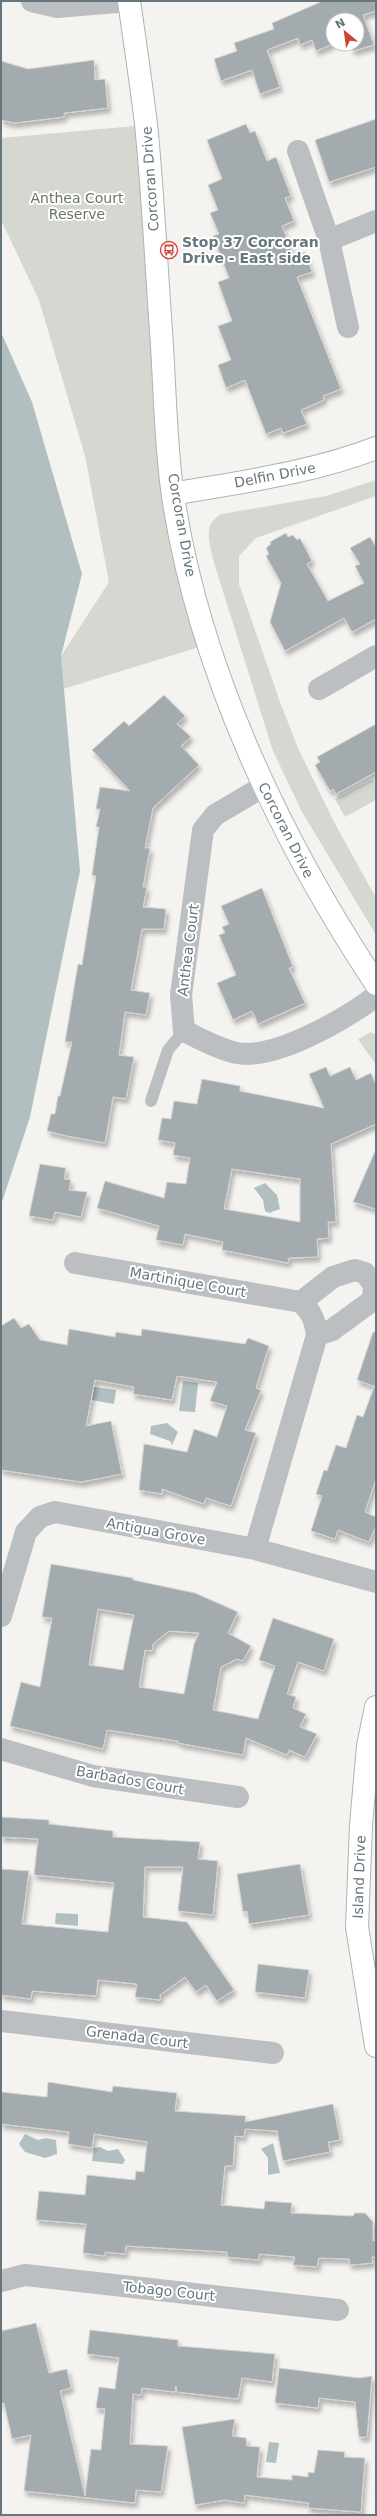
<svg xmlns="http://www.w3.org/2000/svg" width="377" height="2516" font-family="'DejaVu Sans',sans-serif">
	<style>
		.green { fill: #d4d8d0 }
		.water { fill: #b1bfc1 }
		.building { fill: #a3abaf; stroke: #d5d5d3; fill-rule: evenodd; filter: url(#shadow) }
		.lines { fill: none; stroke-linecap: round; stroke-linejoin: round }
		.secondary-casing { stroke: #aeb3b6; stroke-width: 24 }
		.lane { stroke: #bbbfc2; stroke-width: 12 }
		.street { stroke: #bbbfc2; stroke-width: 22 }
		.secondary { stroke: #fff; stroke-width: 22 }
		.labels { text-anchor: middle; stroke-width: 4; stroke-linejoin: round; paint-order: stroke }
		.street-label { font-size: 14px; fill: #66767e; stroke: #fff }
		.park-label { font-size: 14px; fill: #6a7664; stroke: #fff }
		.poi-label { font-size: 14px; font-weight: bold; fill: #66767e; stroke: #fff; text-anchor: start }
	</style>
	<defs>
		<filter id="shadow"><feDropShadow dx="2.5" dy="4.5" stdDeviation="2" flood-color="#0004"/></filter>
	</defs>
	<rect width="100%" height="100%" fill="#f4f3f0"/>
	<!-- green -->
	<path class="green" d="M146,125L173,494L209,644L63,689L61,656L109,582L85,456L39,300L1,220V138Z
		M376,480V496L256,538L239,556V584L280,702L298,748L334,822L376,898V935L302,812L273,751L215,566C211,548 200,524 222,514L326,496Z
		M373,779L376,784V800L345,817L335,799Z
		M371,1032L376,1035V1065L358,1039Z"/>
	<!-- water -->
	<path class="water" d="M1,332L32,402L82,574L61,656L80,871L30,1117L1,1205Z
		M265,1183L277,1195L280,1209L269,1213L265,1211L263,1200L254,1188Z
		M183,1381L198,1383L195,1412L179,1411Z
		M94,1387L116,1390L114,1404L92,1400Z
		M167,1423L178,1432L172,1445L170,1441L150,1434L151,1426Z
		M56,1913L78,1914V1926L55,1924Z
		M25,2134L38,2140L46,2138L56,2140L57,2154L45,2158L25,2152L19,2144Z
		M273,2143L280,2173L268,2175V2158L261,2149Z
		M100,2147L108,2151L118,2149L125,2160L123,2164L92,2161L94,2148Z
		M269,2442L279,2443L276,2463L266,2462Z"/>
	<!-- building -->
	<path class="building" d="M323,1H376V11L363,15L374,45L353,51L351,44H357V20H333V44L316,51L312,40L300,45L298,38L267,50L280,87L260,94L252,70L221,81L214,59L237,51L234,43L274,29L272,23Z
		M94,60L95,80L105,79L108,108L64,113V117L14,123L1,120V61L28,69Z
		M376,119V167L329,182L315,140Z
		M246,124L250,133L255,131L267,161L276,157L291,196L285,198L294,221L282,226L294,256L305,252L312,272L297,277L341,389L323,396L324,400L301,410L307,424L283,433L281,428L266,434L245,380L226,388L218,365L231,360L218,326L232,321L218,282L229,278L213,236L219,234L210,213L218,210L208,185L222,179L207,140Z
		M286,533L288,537L293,535L297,540L300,538L312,561L307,564L328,601L364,583L355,566L360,564L350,548L370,537L376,547V619L352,632L344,618L285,651L270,622L281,583L266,556L269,554L266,548L271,544L270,542Z
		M164,695L185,716L177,724L191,737L181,746L199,765L153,808L145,848H150L143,887H147L143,907L166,909L164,929H142L131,990L150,993L146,1015L125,1012L119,1055L134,1057L126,1099L113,1097L105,1143L67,1136L47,1131L51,1114H55L58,1096H60L72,1042H65L78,964L82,965L96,876L92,875L99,827H96L100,809H96L100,787L130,791L92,750L124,721L129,726Z
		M376,724V772L336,794L333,789L330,791L315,765L320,762L317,757Z
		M262,888L293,967L289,968L305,1003L258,1024L252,1011L233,1020L217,983L236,975L219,935L225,933L222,927L229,924L221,906Z
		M326,1067L330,1076L350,1067L356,1080L371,1073L376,1085V1124L331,1144L336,1222H328L329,1238L317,1239L318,1257L289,1258L288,1263L222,1250L223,1242L185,1234L183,1245L156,1240L159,1226L97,1208L105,1181L164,1198L167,1182L186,1184L190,1158L173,1155L175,1143L158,1140L162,1118L171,1119L174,1101L197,1104L202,1079L240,1086V1091L324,1108L309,1074ZM232,1169L300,1179V1222L224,1209Z
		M376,1149V1209L353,1202Z
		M40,1164L66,1168L64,1179L71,1180L69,1190L87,1192L81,1217L55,1212L53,1220L29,1216Z
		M14,1318L21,1328L29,1324L40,1340L67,1345L69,1329L115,1337L116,1332L141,1336L142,1329L245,1344L248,1338L269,1346L256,1388L261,1390L245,1430L256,1433L231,1506L206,1498L204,1504L162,1489V1494L139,1490L144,1444L187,1452L194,1429L217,1437L227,1406L210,1401L217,1382L177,1376L172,1400L133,1394L134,1387L95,1380L86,1426L111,1421L122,1474L81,1482L1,1470V1326Z
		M373,1332H376V1387L357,1380Z
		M374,1387H376V1479L365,1512L376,1517V1526L369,1542L338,1530L335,1539L311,1531L322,1496L316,1494L324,1470L327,1471L336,1445L346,1448L357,1415L363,1417Z
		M51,1564L133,1578V1580L195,1593L238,1612L228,1633L251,1646L243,1661L237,1659L221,1667L213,1710L258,1719L275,1666L259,1660L273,1618L334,1639L324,1671L298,1662L287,1694L296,1697L293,1708L306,1714L300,1727L317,1734L305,1757L289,1750L287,1755L246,1738L243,1755L178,1743V1741L107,1730L103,1749L10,1726L21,1682L40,1687L52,1618L42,1617ZM98,1609L134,1615L123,1670L89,1665ZM169,1631L199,1633L194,1644L184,1694L139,1687L145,1650L152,1651L153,1644Z
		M1,1817L49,1820V1824L113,1831V1837L200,1842L198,1859L218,1861L213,1915L178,1911L183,1867H145L143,1917L187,1922L234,1990L217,2001L206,1985L196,1992L185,1977L160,1995V2000L135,1997L137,1984L98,1980L96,1996L32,1991L31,1999L1,1995V1869L29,1871L22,1924L108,1932L114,1883L34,1875L38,1839L1,1837Z
		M300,1864L309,1915L249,1924L247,1911L243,1912L237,1874Z
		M258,1964L309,1970L305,1998L255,1992Z
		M48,2082L112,2092L113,2086L177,2093L175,2111L246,2116L245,2122L333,2104L340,2140L328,2142L330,2152L283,2161L277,2131L245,2129L244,2137L235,2136L233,2166H225L221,2205L264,2209L265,2201L292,2203L291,2213L353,2216L355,2213H365L373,2222V2241L376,2240V2257H372L373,2263L350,2265L349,2259L319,2258L317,2267L293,2265L295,2257L259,2254V2260L227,2257V2252L126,2246L125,2254L105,2252V2256L83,2253L86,2224L36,2220L39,2191L85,2195L87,2175L135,2180L136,2171L144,2172L147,2142L94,2134L92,2148L68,2144L69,2132L1,2124V2092L47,2097Z
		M36,2323L49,2373L67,2369L71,2388L60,2391L85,2496L91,2449L101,2450L105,2409L96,2408L99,2387L115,2389L119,2358L87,2354L90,2330L178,2340V2346L275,2354L272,2382L242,2378L238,2399L177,2392L176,2386L175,2392L142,2388L141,2395L133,2394L130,2444L168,2446L161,2492L136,2490L135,2503L24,2491L31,2435L12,2439L4,2403L1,2404V2331Z
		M279,2368L359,2378L372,2376L367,2437H359L355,2402L319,2398L318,2408L275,2403Z
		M235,2419L232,2436L246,2438L247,2446L260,2447L257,2477L292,2480V2475L308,2477V2472L314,2473L318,2450L345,2452L344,2457L365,2458L361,2512L308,2508L309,2503L245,2495L244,2503L225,2500L195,2505L182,2427Z"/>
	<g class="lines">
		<!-- secondary casing -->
		<g class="secondary-casing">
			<path id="secondary" d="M129,1C135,42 141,83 146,124C153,193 156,262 161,331C165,385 165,442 173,496C199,669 280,839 376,984
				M173,494C241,482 311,473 376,448
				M376,1707L368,1746L361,1825L357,1927L376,2046"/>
		</g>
		<!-- lane -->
		<path class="lane" d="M151,1101L168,1050L184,1031"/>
		<!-- street -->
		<path class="street" d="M32,1L57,7L129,1
			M298,151L329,240L376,221
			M329,240L348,327
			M319,689L376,656
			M264,786L215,815L203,830L181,995L184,1031C201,1039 218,1049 237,1053C276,1060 345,1019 376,996
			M75,1263L301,1302C312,1312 315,1321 317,1335L255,1549
			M301,1302L333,1277L355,1270L365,1273L374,1285L373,1300L332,1330L317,1335
			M1,1616L26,1532L40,1517L55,1512L255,1549L376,1582
			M1,1749L93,1776L238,1797
			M1,2021L273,2053
			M1,2281L25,2275L338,2310"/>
		<!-- secondary -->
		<use href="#secondary" class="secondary"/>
	</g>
	<!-- icons -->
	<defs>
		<g id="bus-ring" transform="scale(0.9)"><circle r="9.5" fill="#fff" stroke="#ce4736" stroke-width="1.5"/><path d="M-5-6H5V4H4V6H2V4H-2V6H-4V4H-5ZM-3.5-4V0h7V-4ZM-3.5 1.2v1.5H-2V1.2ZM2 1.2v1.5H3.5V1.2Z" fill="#ce4736"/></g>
	</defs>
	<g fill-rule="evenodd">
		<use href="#bus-ring" x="169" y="250"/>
	</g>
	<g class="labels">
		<!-- street labels -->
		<g class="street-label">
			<text transform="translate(150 179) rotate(-94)" y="5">Corcoran Drive</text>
			<text transform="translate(275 475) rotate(-11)" y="5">Delfin Drive</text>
			<text transform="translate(182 525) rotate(80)" y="5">Corcoran Drive</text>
			<text transform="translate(286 830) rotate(63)" y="5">Corcoran Drive</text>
			<text transform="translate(188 950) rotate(-83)" y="5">Anthea Court</text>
			<text transform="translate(188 1282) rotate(10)" y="5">Martinique Court</text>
			<text transform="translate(156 1531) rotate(10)" y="5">Antigua Grove</text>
			<text transform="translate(130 1780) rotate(10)" y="5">Barbados Court</text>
			<text transform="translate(359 1877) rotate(-88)" y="5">Island Drive</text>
			<text transform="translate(137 2037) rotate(7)" y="5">Grenada Court</text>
			<text transform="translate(169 2291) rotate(6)" y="5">Tobago Court</text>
		</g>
		<!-- park labels -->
		<g class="park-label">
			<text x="77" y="203">Anthea Court<tspan x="77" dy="16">Reserve</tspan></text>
		</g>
		<!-- poi labels -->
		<g class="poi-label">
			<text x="182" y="247">Stop 37 Corcoran<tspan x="182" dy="16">Drive - East side</tspan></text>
		</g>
	</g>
	<!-- border -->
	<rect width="377" height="2516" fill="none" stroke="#66767e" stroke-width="4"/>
	<!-- north arrow -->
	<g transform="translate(345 32) rotate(331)"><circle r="19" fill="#ffffff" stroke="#c2c8cb"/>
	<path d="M0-3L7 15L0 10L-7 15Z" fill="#ce4736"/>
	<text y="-6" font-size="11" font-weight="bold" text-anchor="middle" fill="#66767e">N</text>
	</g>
</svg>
